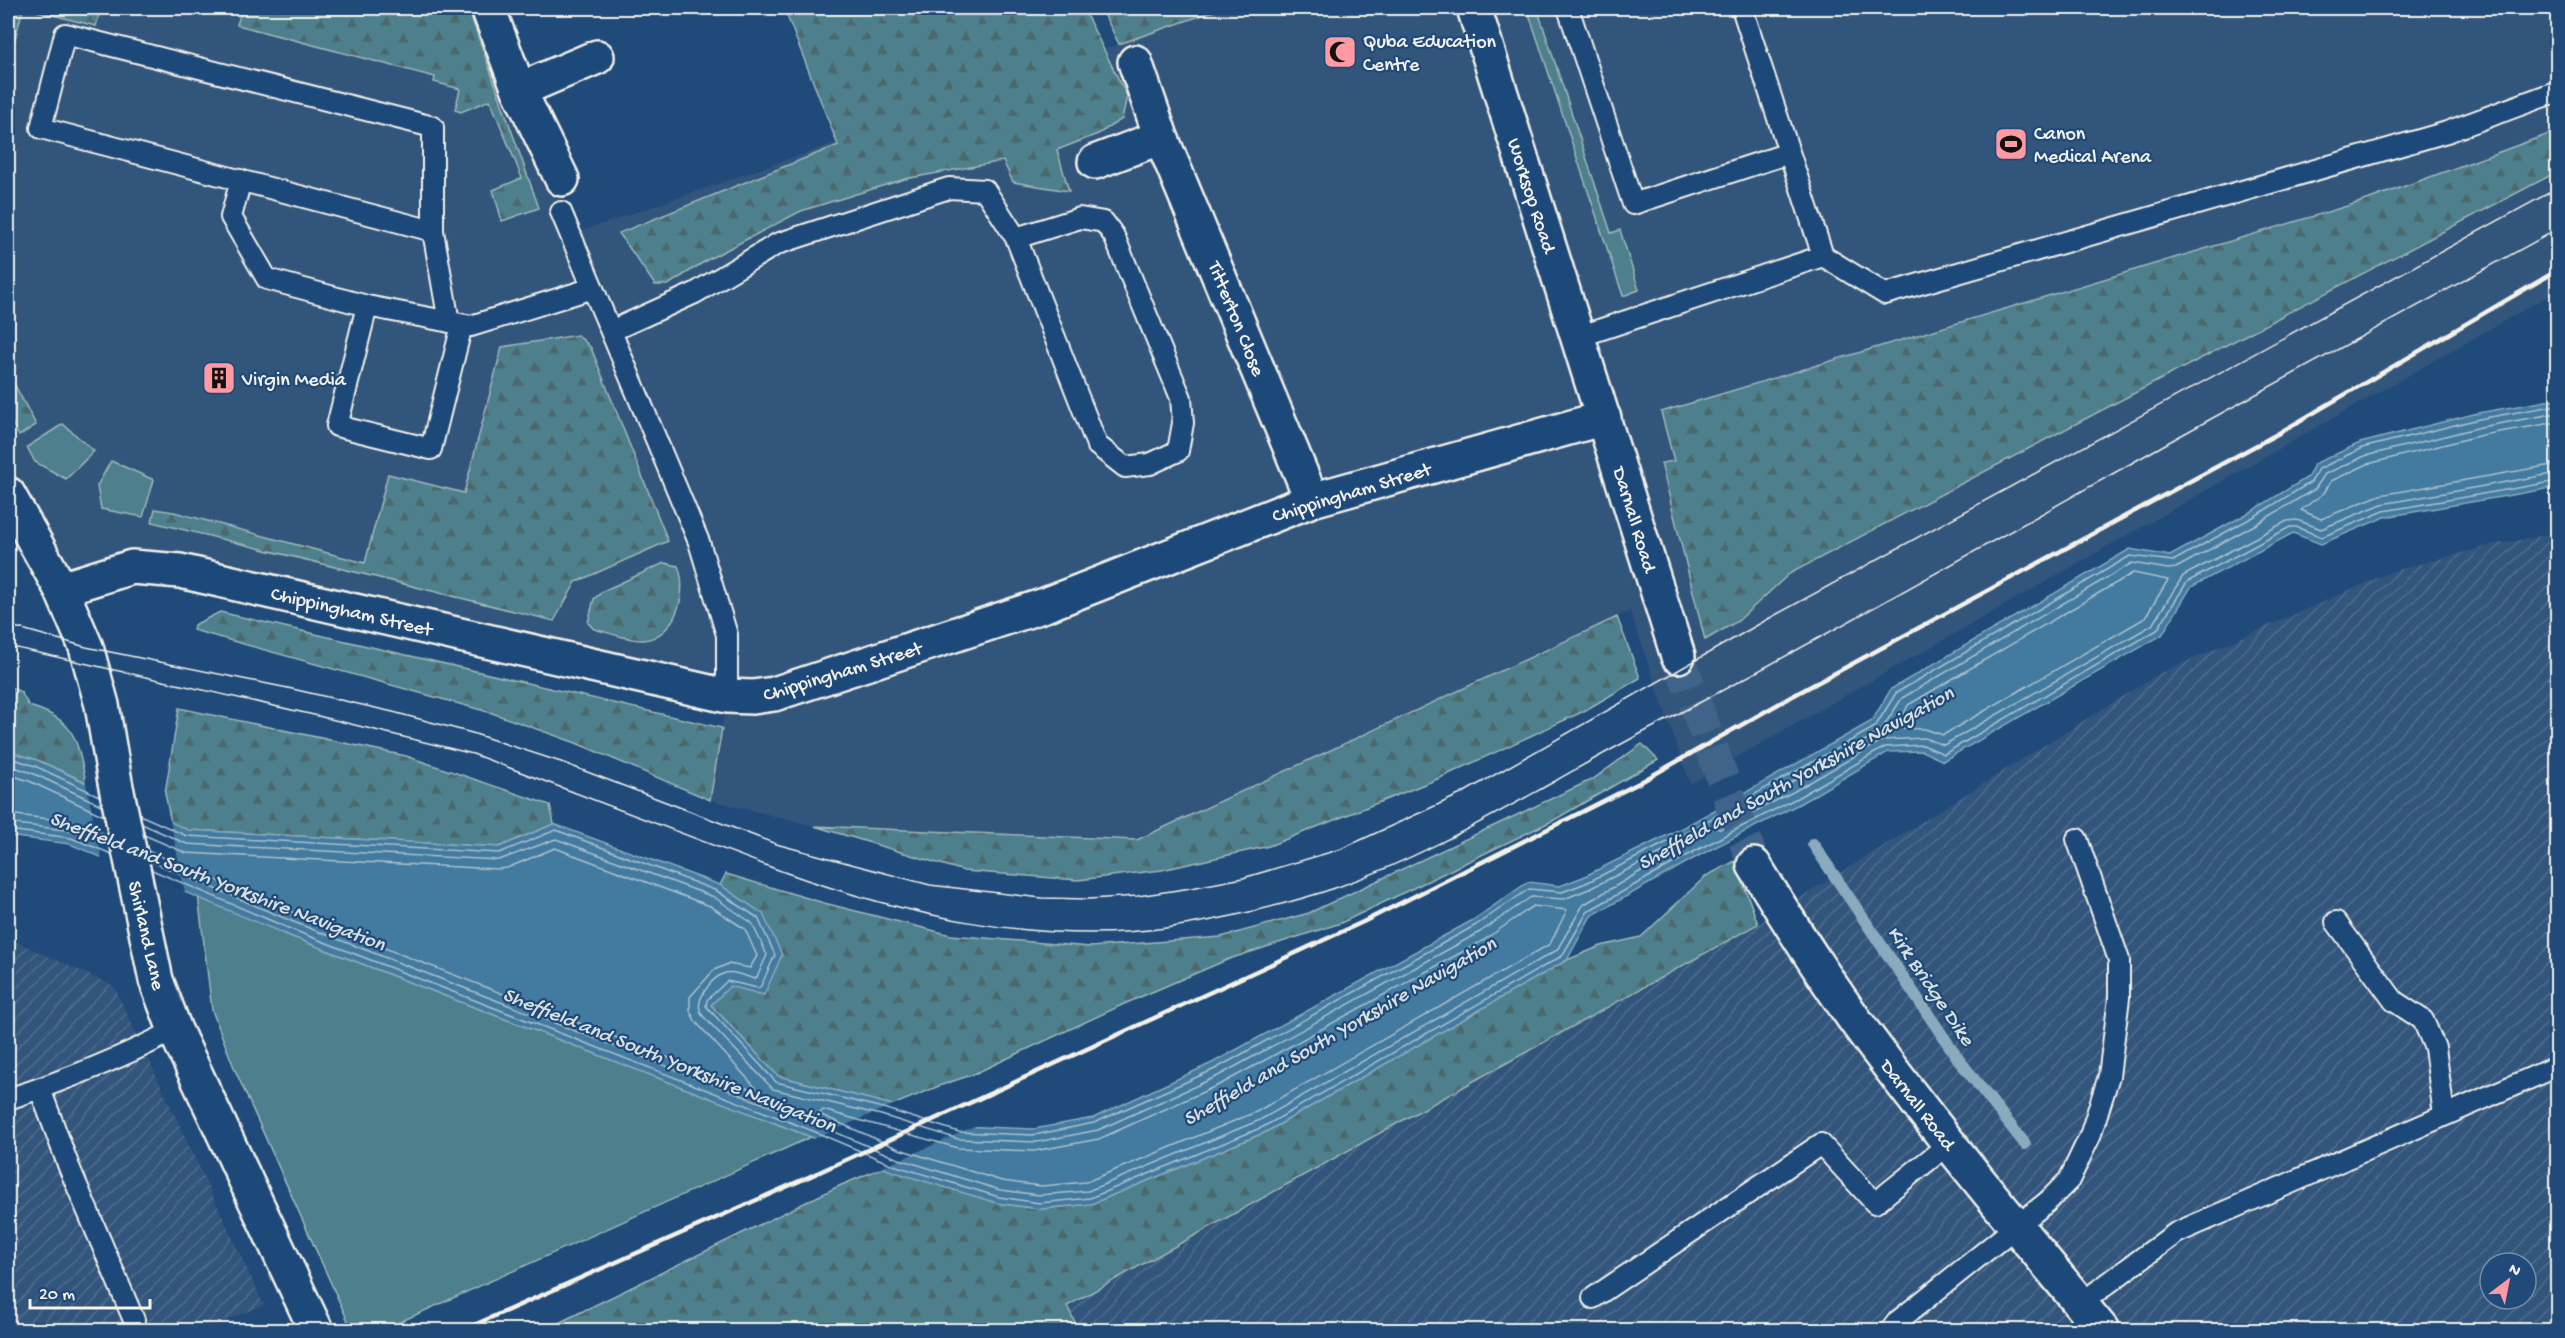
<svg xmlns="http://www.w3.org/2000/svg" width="2565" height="1338" font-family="'Gochi Hand',sans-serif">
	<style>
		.built { fill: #32547b }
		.industrial { fill: url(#industrial-furrows); fill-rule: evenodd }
		.grass { fill: #4e808c; stroke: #a1b8ba; stroke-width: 1.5 }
		.forest { fill: url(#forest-firs); stroke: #a1b8ba; stroke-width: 1.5 }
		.water { fill: #437aa0; stroke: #8aaabd; stroke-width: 1.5 }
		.pier { fill: #1f4a7a }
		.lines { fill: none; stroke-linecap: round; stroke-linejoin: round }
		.shore { stroke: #adc1cb; stroke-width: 1.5 }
		.stream { stroke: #8aaabd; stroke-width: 12 }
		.secondary-tunnel { stroke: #3f638a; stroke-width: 33; stroke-dasharray: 33 16; stroke-linecap: butt }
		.service-casing { stroke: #f4f1e8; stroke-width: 24 }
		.minor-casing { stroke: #f4f1e8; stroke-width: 38 }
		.secondary-casing { stroke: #f4f1e8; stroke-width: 38 }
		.service { stroke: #1f4a7a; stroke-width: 20 }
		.minor { stroke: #1f4a7a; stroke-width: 33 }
		.secondary { stroke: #1f4a7a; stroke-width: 33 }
		.tram { stroke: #f4f1e8; stroke-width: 1.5 }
		.rail { stroke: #f4f1e8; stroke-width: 4.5 }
		.labels { text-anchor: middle; stroke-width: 4.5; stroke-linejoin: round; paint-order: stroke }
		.poi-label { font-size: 20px; fill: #f4f1e8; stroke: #1f4a7a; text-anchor: start }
		.street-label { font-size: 20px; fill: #f4f1e8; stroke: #1f4a7a }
		.water-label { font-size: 21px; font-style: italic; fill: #d9dfdd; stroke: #1f4a7a }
	</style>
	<defs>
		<pattern id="industrial-furrows" width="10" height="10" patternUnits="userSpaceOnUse" patternTransform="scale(1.5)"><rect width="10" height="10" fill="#32547b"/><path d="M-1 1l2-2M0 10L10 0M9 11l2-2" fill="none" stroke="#506d8e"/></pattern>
		<pattern id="forest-firs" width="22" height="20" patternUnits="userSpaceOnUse" patternTransform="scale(1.5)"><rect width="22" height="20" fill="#4e808c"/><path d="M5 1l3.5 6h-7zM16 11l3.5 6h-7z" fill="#4c676c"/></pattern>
	</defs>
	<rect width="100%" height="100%" fill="#1f4a7a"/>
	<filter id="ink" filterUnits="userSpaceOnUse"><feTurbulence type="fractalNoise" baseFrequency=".0167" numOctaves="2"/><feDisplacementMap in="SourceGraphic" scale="12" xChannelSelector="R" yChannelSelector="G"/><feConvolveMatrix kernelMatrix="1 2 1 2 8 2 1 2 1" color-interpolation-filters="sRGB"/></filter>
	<g filter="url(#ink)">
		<!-- built -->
		<path class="built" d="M8,8H476L573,234L1223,8H2557V291L1690,784L1630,611L1331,758L1137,840L814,826L710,800L727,696L180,571L61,589L8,494Z"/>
		<!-- industrial -->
		<path class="industrial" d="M2557,533V1330H1022L1758,924L2160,673L2393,571L2491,545ZM2490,1263H2526V1299H2490Z
			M8,938L114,986L264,1305L202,1330H8Z"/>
		<!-- grass -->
		<path class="grass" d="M1527,8H1537L1611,233L1620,230L1639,290L1623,296Z
			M63,424L94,451L66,479L35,462L27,447Z
			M111,461L154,480L143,517L101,509L97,486Z
			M198,895L290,936L811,1137L382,1330H352L235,1070L212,1010Z"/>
		<!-- forest -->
		<path class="forest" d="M8,8H23L8,66Z
			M25,8H101L96,26Z
			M242,8H468L539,208L502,221L493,190L522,178L490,100L461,112L455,110L460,89L434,82L435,77L237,25Z
			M784,8H1083L1127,96L1122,119L1098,134L1057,150L1069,191L1013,182L1003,161L905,179L801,211L707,260L668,285H655L619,233L838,145Z
			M1101,8H1223L1119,44Z
			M2557,131V172L1789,574L1738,621L1705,640L1661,463L1674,461L1661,412L2364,201Z
			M578,335L591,348L668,541L576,582L554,621L152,522L155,509L174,512L365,563L388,474L464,493L502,347Z
			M8,372L36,425L19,436L8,416Z
			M664,563L678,566C689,592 675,638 643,640C631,641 607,632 594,629L588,623L594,599L603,591Z
			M220,612L722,728L710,800L576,743L492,713L193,630L194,625Z
			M1617,617L1640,678L1584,711L1440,778L1269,846L1162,870L1078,880L964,871L814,826L1137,840Z
			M8,686L21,692L29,706C77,720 76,739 86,782L37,760L8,751Z
			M179,708L406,756L550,805L554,824L499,847L188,830L171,823L165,793Z
			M1642,744L1658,760L1554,820L1341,923L1229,959L1124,1004L974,1074L939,1086L893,1105L778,1076L711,1005L729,986L763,914L720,885L726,874L824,903L951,935L1090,947L1221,937L1309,913L1593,779Z
			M1735,861L1758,924L1067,1306L1079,1330H544L839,1186L884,1167L997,1203L1040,1209L1091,1204L1266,1132L1567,960L1601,946L1641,937L1706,876Z"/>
		<!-- water -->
		<path class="water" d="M2557,399V487L2385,517L2321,544L2293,533L2191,587L2162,635L1943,761L1922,751L1888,752L1799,804L1700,855L1591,916L1567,960L1266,1132L1091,1204L1040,1209L997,1203L891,1171L811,1137L290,936L70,844L8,836V751L37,760L188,830L499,847L554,824L720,885L763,914L782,955L764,995L730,986L711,1005L778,1076L885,1103L960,1126L1034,1129L1093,1118L1212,1063L1473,920L1528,882L1560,886L1583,877L1688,825L1872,721L1891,689L2130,549L2170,556L2252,511L2308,477L2314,464L2360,443L2478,413Z"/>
		<!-- pier -->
		<path class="pier" d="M85,779L170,819L185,893L102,860Z
			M897,1103L960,1123L980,1124L879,1169L811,1140Z"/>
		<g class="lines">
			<!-- shore -->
			<path class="shore" d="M2558,413L2481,427L2365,456L2325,474L2315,489L2258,523L2176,568L2168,569L2132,563L1902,698L1880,732L1717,824L1716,828L1720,829L1793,792L1883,740L1924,738L1944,745L2152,625L2183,576L2287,521L2297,520L2321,529L2382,504L2558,473
				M2558,422L2482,435L2368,464L2331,481L2324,493L2301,510L2321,519L2380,495L2558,464
				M2133,573L2168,580L2145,618L1943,735L1925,729L1897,728L1908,705Z
				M8,757L35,766L99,796
				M8,765L32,773L101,805
				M8,774L29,781L104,816
				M8,814L74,822L108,835
				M140,815L187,836L499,853L556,830L717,891L758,918L775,955L761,986L758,988L727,981L707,1000L706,1006L776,1082L883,1108L959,1132L1034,1135L1094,1123L1215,1069L1476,925L1529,889L1562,892L1586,883L1691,830L1875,727L1896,693L2130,556L2173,561L2255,516L2311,482L2319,469L2362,448L2479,419L2558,405
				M8,823L73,831L110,845
				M142,824L187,844L499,860L556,839L714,897L752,923L767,955L757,977L754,979C746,976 734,971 725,973C711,978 693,1001 702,1015L773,1089L881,1115L958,1139L1037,1142L1098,1130L1218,1076L1480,932L1531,897L1564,899L1589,889L1673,847L1677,850L1583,905L1557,950L1260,1120L1088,1191L1040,1195L1000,1190L896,1158L816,1124L296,923L150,861
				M8,830L71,838L112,854
				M144,835L186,853L498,869L507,868L555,848L710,906L745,929L757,956L750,968L728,964L714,970L690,997V1011L695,1021L756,1088L752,1090L299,915L148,851
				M152,870L293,930L813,1131L893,1165L999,1197L1040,1203L1090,1198L1263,1127L1562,956L1588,911L1697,850L1797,798L1885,747L1923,745L1944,754L2157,630L2187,582L2290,527H2296L2322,537L2384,511L2558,481
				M1533,906L1567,910L1550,944L1256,1112L1086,1182L1041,1186L1002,1181L899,1149L819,1114L823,1110L958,1148L1034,1151L1099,1139L1223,1083L1484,940Z"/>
			<!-- stream -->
			<path class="stream" d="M1813,844L1959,1060L2025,1144"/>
			<!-- secondary-tunnel -->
			<path class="secondary-tunnel" d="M1678,656L1754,865"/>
			<!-- service casing -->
			<g class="service-casing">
				<path id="service" d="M1568,8L1633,204L1789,153
					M1742,8L1823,256
					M241,180L231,217L267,279L367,306L471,326L593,288
					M561,212L699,542L727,635V696
					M1080,218L1104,222L1114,236L1181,398L1183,423L1178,451L1150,464L1125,467L1097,445L1016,238Z
					M433,231L41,128L65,34L433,127V231L449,322
					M367,306L337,426L431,449L462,325
					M611,331L695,293L777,244L949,188L985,190L1016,238
					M1578,337L1823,256L1885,294L2447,132L2558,91
					M2336,922L2394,1001L2423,1020L2435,1048L2444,1115
					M40,1089L69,1167L134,1320
					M8,1099C66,1080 120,1059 175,1030
					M1593,1298L1821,1144L1875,1203L1950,1143
					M2080,1304L2176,1233L2558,1066
					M1891,1330L1898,1321L2047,1202L2069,1180L2090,1136L2109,1076L2119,998V960L2077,839"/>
			</g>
			<!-- minor casing -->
			<g class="minor-casing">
				<path id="minor" d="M488,8L519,90L562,179
					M1135,62L1161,137L1312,500
					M519,90L597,57
					M1095,162L1161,137
					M8,494L61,589L86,647L102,705L115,782L156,980L175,1030L316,1330
					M61,589L132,567L180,571L727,696L753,697L774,694L1045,605L1312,500L1604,418"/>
			</g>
			<!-- secondary casing -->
			<g class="secondary-casing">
				<path id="secondary" d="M1474,8L1678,656
					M1754,865C1794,930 1834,994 1880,1054C1951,1149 2027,1239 2102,1330"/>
			</g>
			<!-- service -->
			<use href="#service" class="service"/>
			<!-- minor -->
			<use href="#minor" class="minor"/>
			<!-- secondary -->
			<use href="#secondary" class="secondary"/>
			<!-- tram -->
			<path class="tram" d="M8,625L86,647L288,688L393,712L472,733L561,762L776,844L930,885L1042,898L1089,899L1138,896L1191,888L1243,878L1341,849L1461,794L1768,619L2558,188
				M8,646L314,715L473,754L781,871C902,914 1037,946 1166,928C1220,920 1286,905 1338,887C1412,861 1481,822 1550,784C1598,756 1647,730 1697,704C1859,618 2018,527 2178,437C2304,367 2431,298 2558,229"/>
			<!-- rail -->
			<path class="rail" d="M463,1330L813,1175L1363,922L1639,783L1789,698L2279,433L2558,270"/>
		</g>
	</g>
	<!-- icons -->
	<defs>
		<g id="mosque-square" transform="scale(1.725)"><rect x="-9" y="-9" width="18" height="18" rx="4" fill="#ff9aa2" stroke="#1f4a7a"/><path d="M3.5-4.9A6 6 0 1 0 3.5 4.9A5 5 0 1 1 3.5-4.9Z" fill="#111"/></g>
		<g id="stadium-square" transform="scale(1.725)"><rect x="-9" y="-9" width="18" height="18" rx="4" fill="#ff9aa2" stroke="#1f4a7a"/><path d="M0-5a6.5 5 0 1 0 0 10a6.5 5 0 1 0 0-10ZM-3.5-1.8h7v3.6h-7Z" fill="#111"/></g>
		<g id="building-square" transform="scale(1.725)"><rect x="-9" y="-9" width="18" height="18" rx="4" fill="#ff9aa2" stroke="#1f4a7a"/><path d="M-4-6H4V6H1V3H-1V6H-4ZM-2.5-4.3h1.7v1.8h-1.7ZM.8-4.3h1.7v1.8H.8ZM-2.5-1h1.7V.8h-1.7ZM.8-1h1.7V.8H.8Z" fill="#111"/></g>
	</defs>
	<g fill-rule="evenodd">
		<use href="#mosque-square" x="1340" y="52"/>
		<use href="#stadium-square" x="2011" y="144"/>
		<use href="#building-square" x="219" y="378"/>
	</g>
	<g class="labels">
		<!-- poi labels -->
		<g class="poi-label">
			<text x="1363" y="47">Quba Education<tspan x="1363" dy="23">Centre</tspan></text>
			<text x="2034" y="139">Canon<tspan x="2034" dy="23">Medical Arena</tspan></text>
			<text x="242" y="385">Virgin Media</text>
		</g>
		<!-- street labels -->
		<g class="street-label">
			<text transform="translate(1533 195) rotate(72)" y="7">Worksop Road</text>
			<text transform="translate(1238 318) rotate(68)" y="7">Titterton Close</text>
			<text transform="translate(1351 491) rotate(-17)" y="7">Chippingham Street</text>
			<text transform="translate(1636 519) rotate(73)" y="7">Darnall Road</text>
			<text transform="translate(352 610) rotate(13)" y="7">Chippingham Street</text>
			<text transform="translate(842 670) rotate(-17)" y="7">Chippingham Street</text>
			<text transform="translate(148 935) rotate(77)" y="7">Shirland Lane</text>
			<text transform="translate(1919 1104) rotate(52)" y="7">Darnall Road</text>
		</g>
		<!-- water labels -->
		<g class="water-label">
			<text transform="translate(1795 777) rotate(-29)" y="7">Sheffield and South Yorkshire Navigation</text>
			<text transform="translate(218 880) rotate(21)" y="7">Sheffield and South Yorkshire Navigation</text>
			<text transform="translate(1932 985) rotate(56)" y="7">Kirk Bridge Dike</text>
			<text transform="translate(1339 1030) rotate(-30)" y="7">Sheffield and South Yorkshire Navigation</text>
			<text transform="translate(670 1059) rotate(22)" y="7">Sheffield and South Yorkshire Navigation</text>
		</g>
	</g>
	<!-- margin -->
	<rect width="2565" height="1338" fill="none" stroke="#1f4a7a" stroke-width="30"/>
	<rect x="15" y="15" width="2535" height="1308" fill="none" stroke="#f4f1e8" stroke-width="2" filter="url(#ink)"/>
	<!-- north arrow -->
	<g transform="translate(2508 1281) rotate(32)"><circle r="28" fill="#1f4a7a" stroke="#748da6" stroke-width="1.5"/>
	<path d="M0-4.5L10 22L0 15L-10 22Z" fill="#ff9aa2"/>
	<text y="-9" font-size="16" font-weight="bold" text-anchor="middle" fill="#f4f1e8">N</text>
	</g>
	<!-- scale -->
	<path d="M30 1299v9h120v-9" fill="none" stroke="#f4f1e8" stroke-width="3"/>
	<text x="39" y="1299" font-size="18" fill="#f4f1e8" stroke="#1f4a7a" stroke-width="4.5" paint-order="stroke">20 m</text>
</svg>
